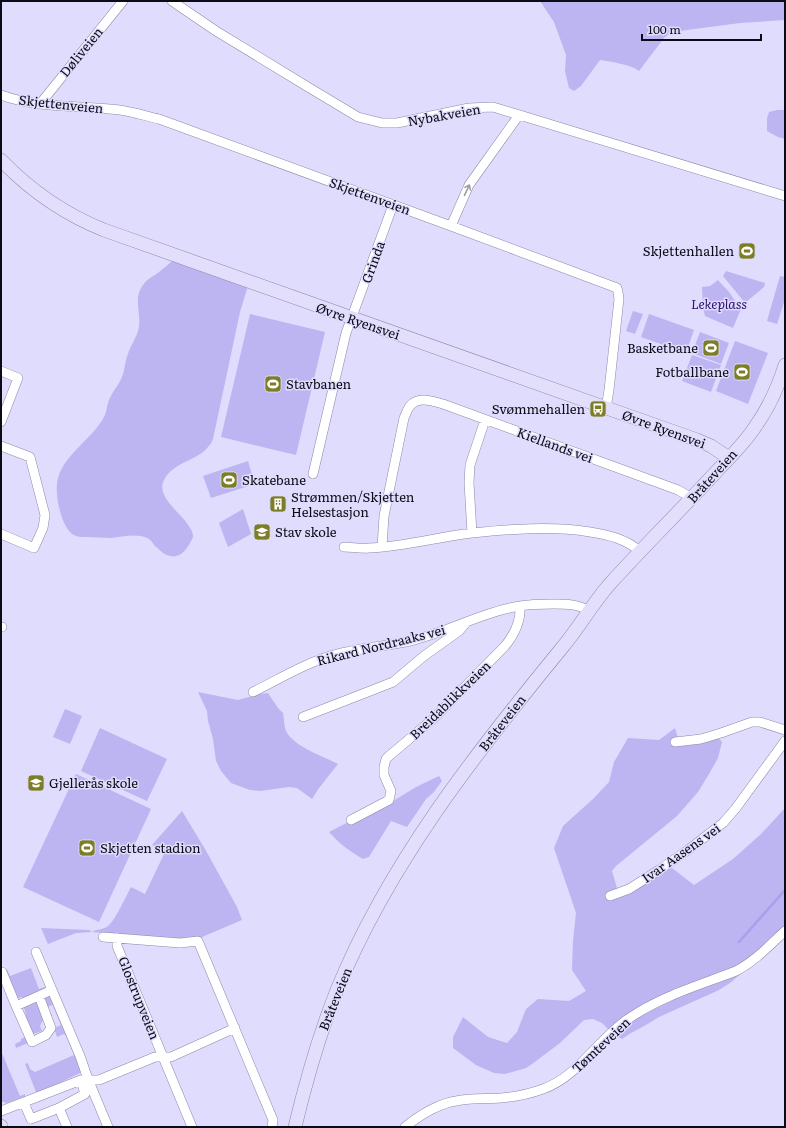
<svg xmlns="http://www.w3.org/2000/svg" width="786" height="1128" font-family="Literata,serif">
	<style>
		.green { fill: #bcb5f1 }
		.lines { fill: none; stroke-linecap: round; stroke-linejoin: round }
		.stream { stroke: #aa9fee; stroke-width: 2.5 }
		.street-casing { stroke: #8b88a6; stroke-width: 10 }
		.secondary-casing { stroke: #8b88a6; stroke-width: 14 }
		.street { stroke: #fff; stroke-width: 9 }
		.secondary { stroke: #e3defc; stroke-width: 13 }
		.oneway { stroke: #9e9da1 }
		.labels { text-anchor: middle; stroke-width: 3; stroke-linejoin: round; paint-order: stroke }
		.street-label { font-size: 13px; fill: #0c0a15; stroke: #dfdcfd }
		.poi-label { font-size: 13px; fill: #0c0a15; stroke: #dfdcfd; text-anchor: start }
		.park-label { font-size: 13px; font-style: italic; fill: #2e0e6a; stroke: #dfdcfd }
	</style>
	<rect width="100%" height="100%" fill="#dfdcfd"/>
	<!-- green -->
	<path class="green" d="M540,1H785V20L740,23L672,32L664,38L639,71C630,64 611,62 600,60L581,86L574,91L569,88L565,71L566,55L554,22Z
		M777,110H785V139L778,137L767,131V118L769,112Z
		M173,260L250,279L240,312L213,439C212,442 210,445 208,447C197,461 173,462 164,480C155,497 183,514 190,528C192,530 193,534 193,537C189,546 181,561 167,555C163,554 159,549 155,546C153,543 150,539 147,538C136,533 122,537 111,538C103,538 95,537 87,537C80,537 75,537 70,532C60,521 54,492 58,478C65,453 94,438 105,415C107,410 107,403 110,398C114,389 120,384 123,374C125,368 125,361 128,354C131,344 138,336 139,326C141,312 133,298 143,285C147,279 154,276 159,272C164,268 169,264 173,260Z
		M726,271L765,283L764,287L745,303L723,276Z
		M780,276L785,277V299L777,324L767,321Z
		M718,280L729,292L741,309L733,328L705,316L703,308L702,287L710,286Z
		M633,311L643,314L635,334L626,331Z
		M250,314L325,332L296,455L221,437Z
		M649,314L694,330L686,353L641,337Z
		M700,332L729,343L721,364L692,353Z
		M735,341L768,353L748,404L716,391Z
		M692,355L721,365L711,392L682,381Z
		M248,461L255,484L211,498L203,476Z
		M243,509L251,534L228,547L219,523Z
		M198,692L238,700L260,694L268,693L278,708L283,713C284,718 284,726 286,731C294,747 323,756 338,764L319,788L312,799L297,788L289,787L260,791L250,790L231,783L221,771L216,761L213,739L208,721L207,711Z
		M65,709L82,716L70,744L53,737Z
		M100,728L167,759L147,801L81,771Z
		M675,728L679,742L717,736L722,742L718,758L709,774L698,792L677,816L616,866L612,871L617,888L622,893L659,873L672,868L694,885L733,859L761,834L785,808V936L730,983L719,990L659,1017L646,1025L631,1033L622,1039L613,1034L602,1023L593,1019L584,1020L560,1043L532,1064L526,1068L505,1074L494,1073L476,1065L453,1048V1037L463,1017L488,1037L507,1043L517,1032L526,1009L538,999L569,1001L586,991L572,970L573,941L576,913L554,848L563,826L593,799L609,782L614,762L628,738L659,740Z
		M76,774L151,809L99,922L23,887Z
		M439,776L442,781L433,793L426,799L407,827L391,821L369,857L363,859C349,851 340,844 329,832L358,817L390,803L416,787Z
		M182,811L205,849L237,907L242,920L202,937L177,939L92,932L76,933L48,944L41,928L89,930L92,932C97,929 103,930 108,926C115,921 126,896 131,887L145,894L165,852L152,845Z
		M31,968L39,989L47,986L45,989L23,999L22,997L18,998L6,970L7,969L10,976Z
		M52,995L79,1065L77,1066L80,1067V1073L41,1092H36L25,1064L28,1063L30,1069L35,1072L74,1055L66,1036L64,1034L57,1037L54,1028L61,1025L52,1004V1005L48,1007L52,1016L50,1017L43,997Z
		M37,999L45,1016L40,1026L42,1031L33,1034L26,1018V1015L24,1008L27,1003Z
		M25,1037L28,1043L16,1048L15,1044L21,1041V1039Z
		M1,1051L20,1096L25,1094V1097L6,1103L1,1101Z"/>
	<g class="lines">
		<!-- stream -->
		<path class="stream" d="M739,942L785,890"/>
		<!-- street casing -->
		<g class="street-casing">
			<path id="street" d="M172,1L216,31L308,87L358,117L382,123H397L469,108L493,107L785,196
				M1,95C39,109 80,105 120,110C133,112 146,116 159,119L451,226L617,288L618,292L619,299L609,390L606,408
				M40,104L123,1
				M451,226L469,185L519,115
				M1,371L18,378L1,422
				M1,446L30,457L45,515L43,528L34,548L1,534
				M313,474L346,333L393,205
				M472,533L469,483L470,465L485,420
				M344,547C352,547 361,549 369,548C403,547 437,537 472,533C511,529 552,526 590,532C609,535 626,539 641,552
				M382,547L384,516L404,418C406,415 407,409 410,406C418,396 432,401 443,404L678,490L692,498
				M1,627H2
				M253,692C278,680 301,665 327,657C354,648 383,647 410,641C448,632 482,612 520,606C531,604 543,604 554,604C566,604 578,604 589,611
				M303,717L365,693L393,682L424,656L459,631L465,624
				M675,742L701,739L721,733L752,722H760L785,730
				M351,820L389,800L391,791L384,775V767L386,759L389,756L433,719L505,646C514,635 521,621 520,606
				M610,896L629,889L659,870L688,850L723,823L736,808L785,741
				M103,937L180,943L198,941L273,1120L272,1127
				M117,938V946L192,1127
				M36,952L80,1056L88,1079L108,1127
				M2,972L16,1006
				M39,996L51,1028L46,1035L32,1042L16,1006L52,990
				M24,1103L31,1119L59,1108L67,1127
				M59,1108L85,1094L81,1080
				M1,1111L81,1080H99L155,1057H171L235,1028
				M405,1127C420,1115 437,1104 456,1101C471,1098 486,1099 501,1098C515,1097 529,1094 543,1089C579,1076 597,1040 628,1019C661,996 700,985 736,971C755,961 769,946 785,931"/>
		</g>
		<!-- secondary casing -->
		<g class="secondary-casing">
			<path id="secondary" d="M1,160C30,190 64,214 104,230L697,440L711,446L729,458
				M1,1126V1127
				M295,1127C306,1081 319,1035 337,990C389,863 475,754 561,649C578,629 591,606 608,586C643,547 680,511 716,472C729,458 744,444 755,427C768,409 778,387 785,365"/>
		</g>
		<!-- street -->
		<use href="#street" class="street"/>
		<!-- secondary -->
		<use href="#secondary" class="secondary"/>
	</g>
	<!-- one-way arrows -->
	<defs><path id="oneway-shaft" d="M-6 0H5M1.5-3L5.5 0L1.5 3" fill="none" stroke-width="1.6" stroke-linecap="round" stroke-linejoin="round"/></defs>
	<use class="oneway" href="#oneway-shaft" transform="translate(467 190) rotate(-65)"/>
	<!-- icons -->
	<defs>
		<g id="stadium-square" transform="scale(0.9)"><rect x="-9" y="-9" width="18" height="18" rx="4" fill="#7c7d25" stroke="#dfdcfd"/><path d="M0-5a6.5 5 0 1 0 0 10a6.5 5 0 1 0 0-10ZM-3.5-1.8h7v3.6h-7Z" fill="#fff"/></g>
		<g id="bus-square" transform="scale(0.9)"><rect x="-9" y="-9" width="18" height="18" rx="4" fill="#7c7d25" stroke="#dfdcfd"/><path d="M-5-6H5V4H4V6H2V4H-2V6H-4V4H-5ZM-3.5-4V0h7V-4ZM-3.5 1.2v1.5H-2V1.2ZM2 1.2v1.5H3.5V1.2Z" fill="#fff"/></g>
		<g id="building-square" transform="scale(0.9)"><rect x="-9" y="-9" width="18" height="18" rx="4" fill="#7c7d25" stroke="#dfdcfd"/><path d="M-4-6H4V6H1V3H-1V6H-4ZM-2.5-4.3h1.7v1.8h-1.7ZM.8-4.3h1.7v1.8H.8ZM-2.5-1h1.7V.8h-1.7ZM.8-1h1.7V.8H.8Z" fill="#fff"/></g>
		<g id="school-square" transform="scale(0.9)"><rect x="-9" y="-9" width="18" height="18" rx="4" fill="#7c7d25" stroke="#dfdcfd"/><path d="M0-5L7-2L0 1L-7-2ZM-4 1L0 2.5L4 1V4Q0 6-4 4Z" fill="#fff"/></g>
	</defs>
	<g fill-rule="evenodd">
		<use href="#stadium-square" x="747" y="251"/>
		<use href="#stadium-square" x="711" y="348"/>
		<use href="#stadium-square" x="742" y="372"/>
		<use href="#stadium-square" x="273" y="384"/>
		<use href="#bus-square" x="598" y="409"/>
		<use href="#stadium-square" x="229" y="480"/>
		<use href="#building-square" x="278" y="504"/>
		<use href="#school-square" x="262" y="532"/>
		<use href="#school-square" x="36" y="783"/>
		<use href="#stadium-square" x="87" y="848"/>
	</g>
	<g class="labels">
		<!-- street labels -->
		<g class="street-label">
			<text transform="translate(81 52) rotate(-51)" y="5">Døliveien</text>
			<text transform="translate(61 104) rotate(6)" y="5">Skjettenveien</text>
			<text transform="translate(444 115) rotate(-10)" y="5">Nybakveien</text>
			<text transform="translate(370 196) rotate(20)" y="5">Skjettenveien</text>
			<text transform="translate(373 262) rotate(-70)" y="5">Grinda</text>
			<text transform="translate(358 321) rotate(19)" y="5">Øvre Ryensvei</text>
			<text transform="translate(664 429) rotate(20)" y="5">Øvre Ryensvei</text>
			<text transform="translate(555 445) rotate(20)" y="5">Kiellands vei</text>
			<text transform="translate(712 476) rotate(-48)" y="5">Bråteveien</text>
			<text transform="translate(381 645) rotate(-14)" y="5">Rikard Nordraaks vei</text>
			<text transform="translate(450 700) rotate(-44)" y="5">Breidablikkveien</text>
			<text transform="translate(502 723) rotate(-52)" y="5">Bråteveien</text>
			<text transform="translate(681 853) rotate(-35)" y="5">Ivar Aasens vei</text>
			<text transform="translate(139 998) rotate(68)" y="5">Glostrupveien</text>
			<text transform="translate(335 999) rotate(-68)" y="5">Bråteveien</text>
			<text transform="translate(601 1045) rotate(-43)" y="5">Tømteveien</text>
		</g>
		<!-- poi labels -->
		<g class="poi-label">
			<text x="734" y="256" text-anchor="end">Skjettenhallen</text>
			<text x="698" y="353" text-anchor="end">Basketbane</text>
			<text x="729" y="377" text-anchor="end">Fotballbane</text>
			<text x="286" y="389">Stavbanen</text>
			<text x="585" y="414" text-anchor="end">Svømmehallen</text>
			<text x="242" y="485">Skatebane</text>
			<text x="291" y="502">Strømmen/Skjetten<tspan x="291" dy="15">Helsestasjon</tspan></text>
			<text x="275" y="537">Stav skole</text>
			<text x="49" y="788">Gjellerås skole</text>
			<text x="100" y="853">Skjetten stadion</text>
		</g>
		<!-- park labels -->
		<g class="park-label">
			<text x="719" y="309">Lekeplass</text>
		</g>
	</g>
	<!-- border -->
	<rect width="786" height="1128" fill="none" stroke="#0c0a15" stroke-width="4"/>
	<!-- scale -->
	<path d="M642 34v6h119v-6" fill="none" stroke="#0c0a15" stroke-width="2"/>
	<text x="648" y="34" font-size="12" fill="#0c0a15" stroke="#dfdcfd" stroke-width="3" paint-order="stroke">100 m</text>
</svg>
